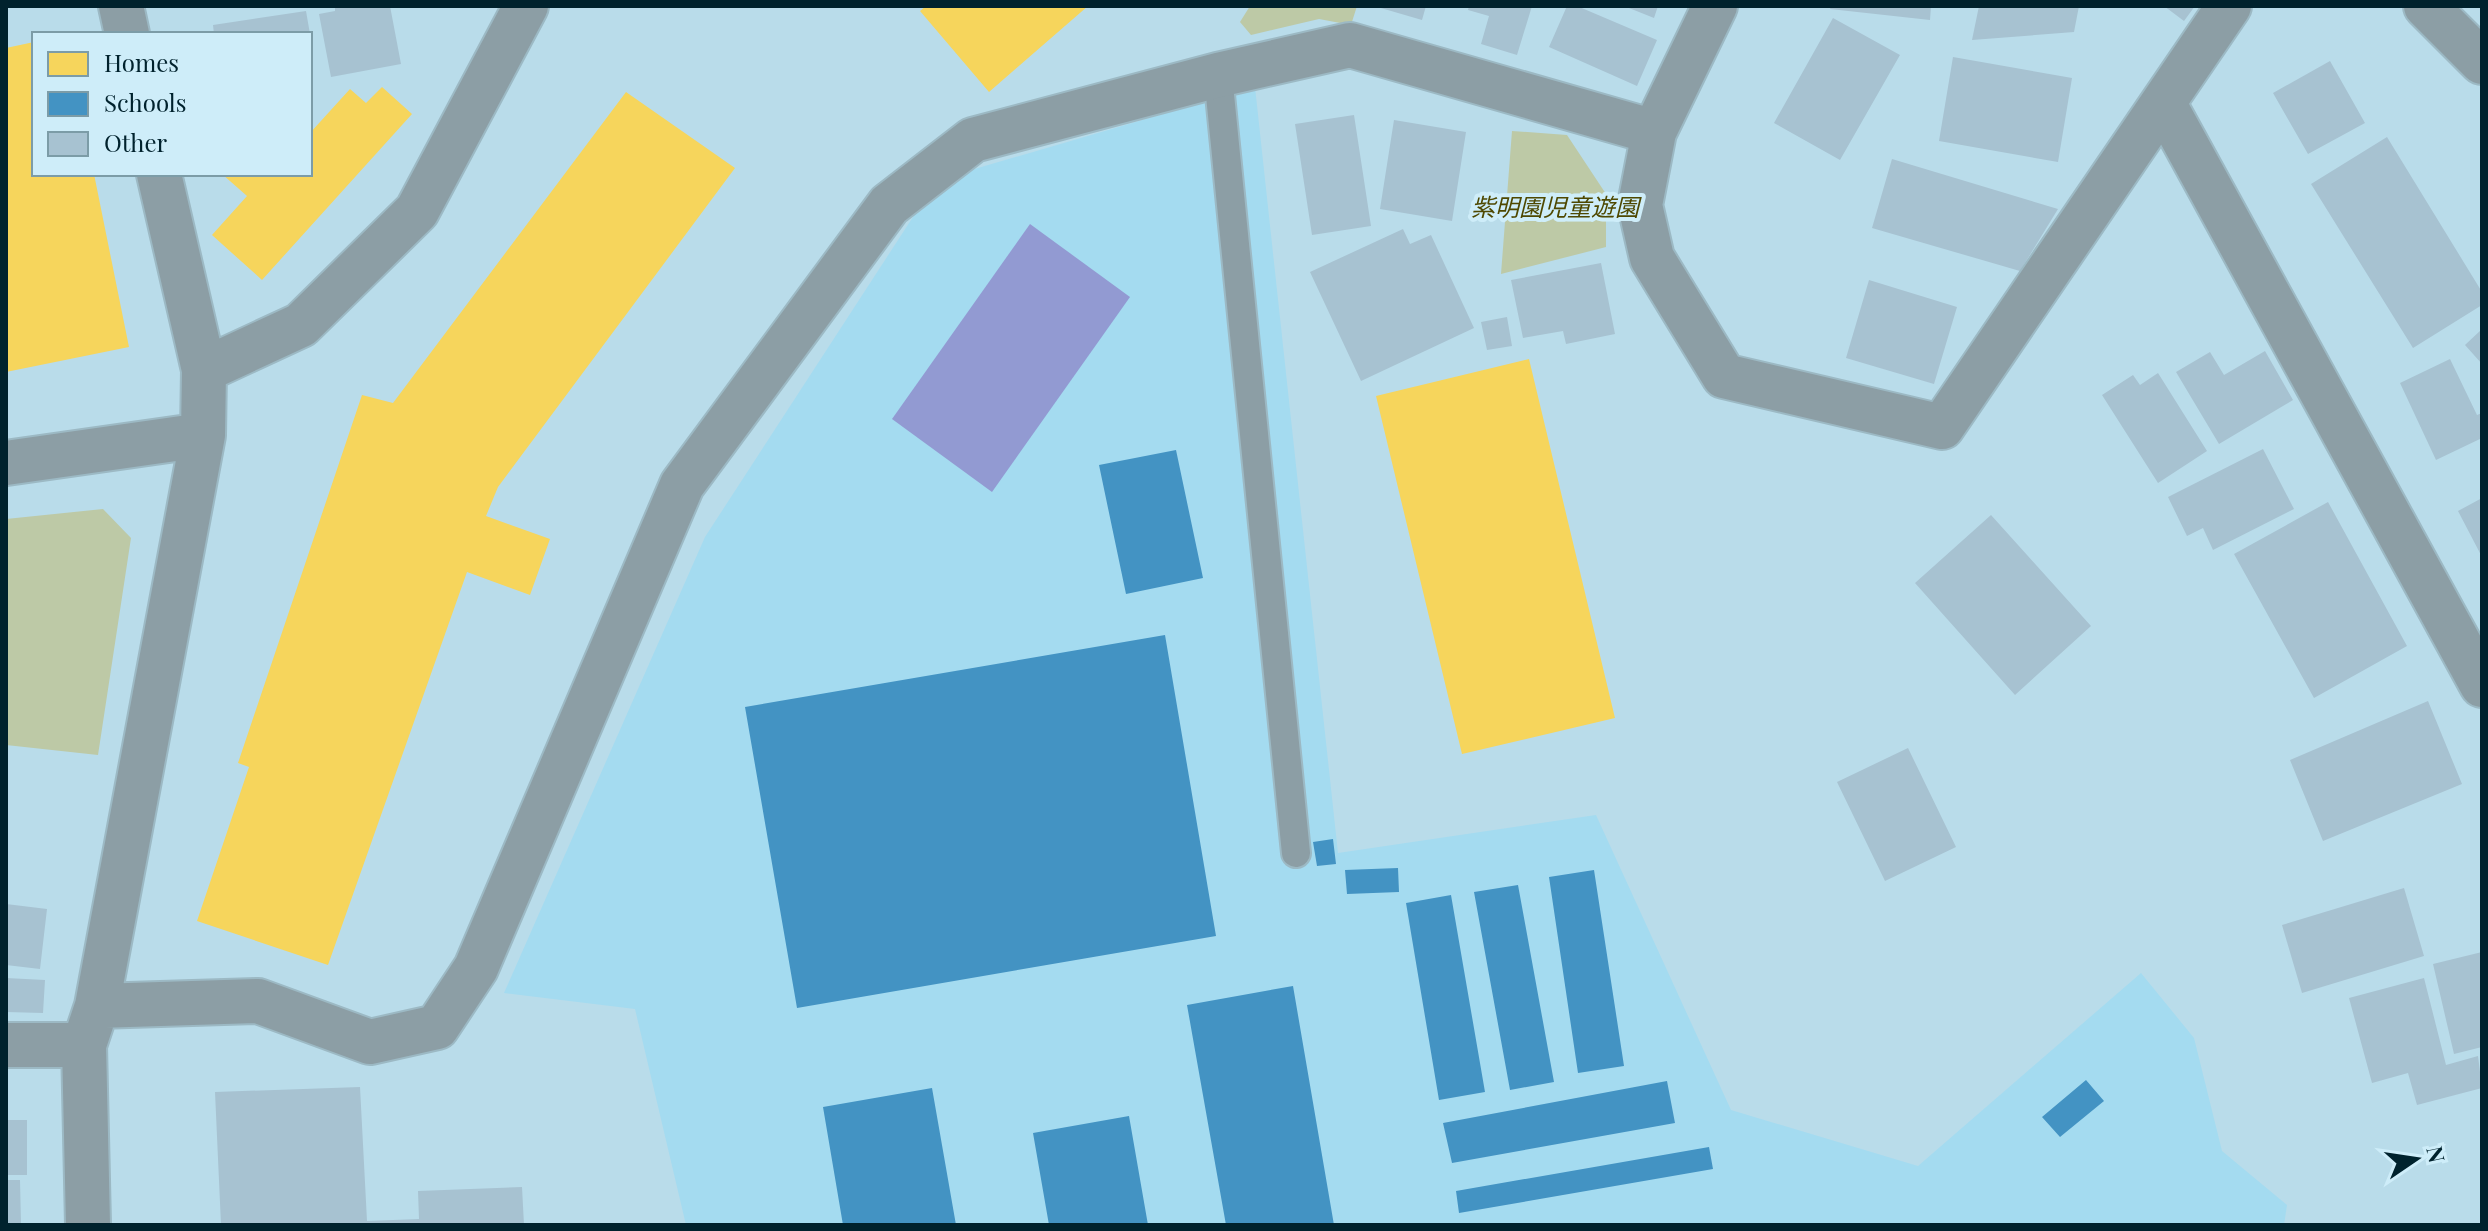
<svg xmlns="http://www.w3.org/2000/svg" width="2488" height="1231" font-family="'Playfair Display','Noto Sans JP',serif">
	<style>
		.built { fill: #a4dbf0 }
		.green { fill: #bdc9a6 }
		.water { fill: #929ad2 }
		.homes { fill: #f6d55c }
		.schools { fill: #4393c3 }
		.building { fill: #a7c2d1 }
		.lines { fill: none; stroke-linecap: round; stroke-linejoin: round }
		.lane-casing { stroke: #9cb9c4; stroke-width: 32 }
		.street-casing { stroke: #9cb9c4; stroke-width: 48 }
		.lane { stroke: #8c9ea5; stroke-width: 28 }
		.street { stroke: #8c9ea5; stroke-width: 44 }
		.labels { text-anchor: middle; stroke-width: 8; stroke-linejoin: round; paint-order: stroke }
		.park-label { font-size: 24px; font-style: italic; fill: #4e4801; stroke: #ceedf9 }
	</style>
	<rect width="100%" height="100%" fill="#b9dcea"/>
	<!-- built -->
	<path class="built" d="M1255,87L1338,853L1596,815L1731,1110L1918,1166L2141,973L2194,1038L2222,1151L2287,1205L2284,1225H686L635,1009L504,993L705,537L937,180Z"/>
	<!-- green -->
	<path class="green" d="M1250,6H1357L1351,25L1319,19L1251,35L1240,22Z
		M1512,131L1567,135L1606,194V247L1501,274Z
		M103,509L131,538L98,755L6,745V519Z"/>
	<!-- water -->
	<path class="water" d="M1030,224L1130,297L992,492L892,419Z"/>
	<!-- homes -->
	<path class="homes" d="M926,6H1088L989,92L920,11Z
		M34,42V174H94L129,347L6,372V48Z
		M382,87L412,114L262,280L212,235L247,196L222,174H310V133L350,89L366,103Z
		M626,92L735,168L498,487L486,516L550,539L530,595L467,572L328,965L197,921L249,767L238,763L362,395L393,403Z
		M1529,359L1615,718L1462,754L1376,396Z"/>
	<!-- schools -->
	<path class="schools" d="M1176,450L1203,578L1126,594L1099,465Z
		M1165,635L1216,936L797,1008L745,707Z
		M1333,839L1336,864L1317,866L1313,842Z
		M1398,868L1399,892L1347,894L1345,870Z
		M1594,870L1624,1066L1578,1073L1549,877Z
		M1518,885L1554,1082L1510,1090L1474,892Z
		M1451,895L1485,1092L1439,1100L1406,903Z
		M1293,986L1334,1225H1226L1187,1005Z
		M2086,1080L2104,1101L2060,1137L2042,1117Z
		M1667,1081L1675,1123L1452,1163L1443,1123Z
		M932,1088L956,1225H843L823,1107Z
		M1129,1116L1148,1225H1049L1033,1133Z
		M1709,1147L1713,1169L1459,1213L1456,1191Z"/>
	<!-- building -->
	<path class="building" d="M335,6H390L401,64L331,77L319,14L335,11Z
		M1374,6H1426L1422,20Z
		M1469,6H1532L1517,55L1481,44L1489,16L1468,10Z
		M1567,6H1577L1657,40L1637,86L1549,47Z
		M1624,6H1658L1654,18Z
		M1831,6H1931L1930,20L1830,9Z
		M1979,6H2079L2074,32L1972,40Z
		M2164,6H2195L2184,21Z
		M306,11L310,34H214L213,25Z
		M1833,18L1900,55L1840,160L1774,123Z
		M1953,57L2072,78L2058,162L1939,141Z
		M2330,61L2365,123L2308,154L2273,93Z
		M1354,115L1371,226L1312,235L1295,124Z
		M1394,120L1466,132L1452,221L1380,209Z
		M2387,137L2482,292V305L2413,348L2311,184Z
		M1892,159L2058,209L2020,271L1872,228Z
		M1403,229L1410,244L1431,235L1474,328L1361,381L1310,272Z
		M1601,263L1615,334L1566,344L1563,331L1523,338L1511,280Z
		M1869,280L1957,307L1934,384L1846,358Z
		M1507,317L1512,346L1487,350L1481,322Z
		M2482,329V364L2465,345Z
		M2265,351L2293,400L2219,444L2176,372L2210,352L2224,375Z
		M2450,359L2477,415L2482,413V438L2436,460L2400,383Z
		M2158,373L2207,451L2158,483L2102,395L2133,375L2140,385Z
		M2263,449L2294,509L2213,550L2203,528L2187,536L2168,497Z
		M2482,498V557L2458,511Z
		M2328,502L2407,646L2314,698L2234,554Z
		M1991,515L2091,626L2015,695L1915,583Z
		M2428,701L2462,784L2323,841L2290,760Z
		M1908,748L1956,847L1885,881L1837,782Z
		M2404,888L2424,956L2302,993L2282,925Z
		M6,904L47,909L40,969L6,965Z
		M2482,952V1047L2454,1054L2433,964Z
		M6,978L45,980L43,1013L6,1012Z
		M2424,978L2446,1065L2478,1056L2482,1088L2417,1105L2408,1073L2372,1083L2349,998Z
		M360,1087L367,1221L419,1219L418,1191L522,1187L524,1225H221L215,1092Z
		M6,1120H27V1175H6Z
		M6,1180H20L21,1225H6Z"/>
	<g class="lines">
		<!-- lane casing -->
		<g class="lane-casing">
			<path id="lane" d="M1218,75L1296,853"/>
		</g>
		<!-- street casing -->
		<g class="street-casing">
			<path id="street" d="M121,6L127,34
				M2426,6L2482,62
				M2164,104L2482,685
				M1654,132L1715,6
				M204,370L301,325L417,211L526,6
				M6,463L203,435
				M97,1006L258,1001L370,1042L437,1027L476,968L682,485L889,205L973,140L1218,75L1350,45L1654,132L1640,205L1652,258L1724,376L1942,427L2229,6
				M6,1045H84
				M88,1225L84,1045L97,1006L203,435L204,370L159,174"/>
		</g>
		<!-- lane -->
		<use href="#lane" class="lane"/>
		<!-- street -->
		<use href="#street" class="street"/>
	</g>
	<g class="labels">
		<!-- park labels -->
		<g class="park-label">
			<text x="1555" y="216">紫明園児童遊園</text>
		</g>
	</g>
	<!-- border -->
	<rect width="2488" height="1231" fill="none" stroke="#00222d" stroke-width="16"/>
	<!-- legend -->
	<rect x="32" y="32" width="280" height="144" fill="#ceedf9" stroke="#7c9ca7" stroke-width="2"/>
	<rect x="48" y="52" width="40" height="24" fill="#f6d55c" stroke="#7c9ca7" stroke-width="2"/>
	<text x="104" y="72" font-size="24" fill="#00222d">Homes</text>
	<rect x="48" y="92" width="40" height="24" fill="#4393c3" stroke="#7c9ca7" stroke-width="2"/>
	<text x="104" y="112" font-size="24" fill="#00222d">Schools</text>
	<rect x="48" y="132" width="40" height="24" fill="#a7c2d1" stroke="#7c9ca7" stroke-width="2"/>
	<text x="104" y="152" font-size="24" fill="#00222d">Other</text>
	<!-- north arrow -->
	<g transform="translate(2416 1159) rotate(77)" stroke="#ceedf9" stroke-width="6" paint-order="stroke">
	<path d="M0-6L14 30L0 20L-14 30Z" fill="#00222d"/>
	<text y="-12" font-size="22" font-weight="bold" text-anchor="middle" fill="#00222d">N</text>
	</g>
</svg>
